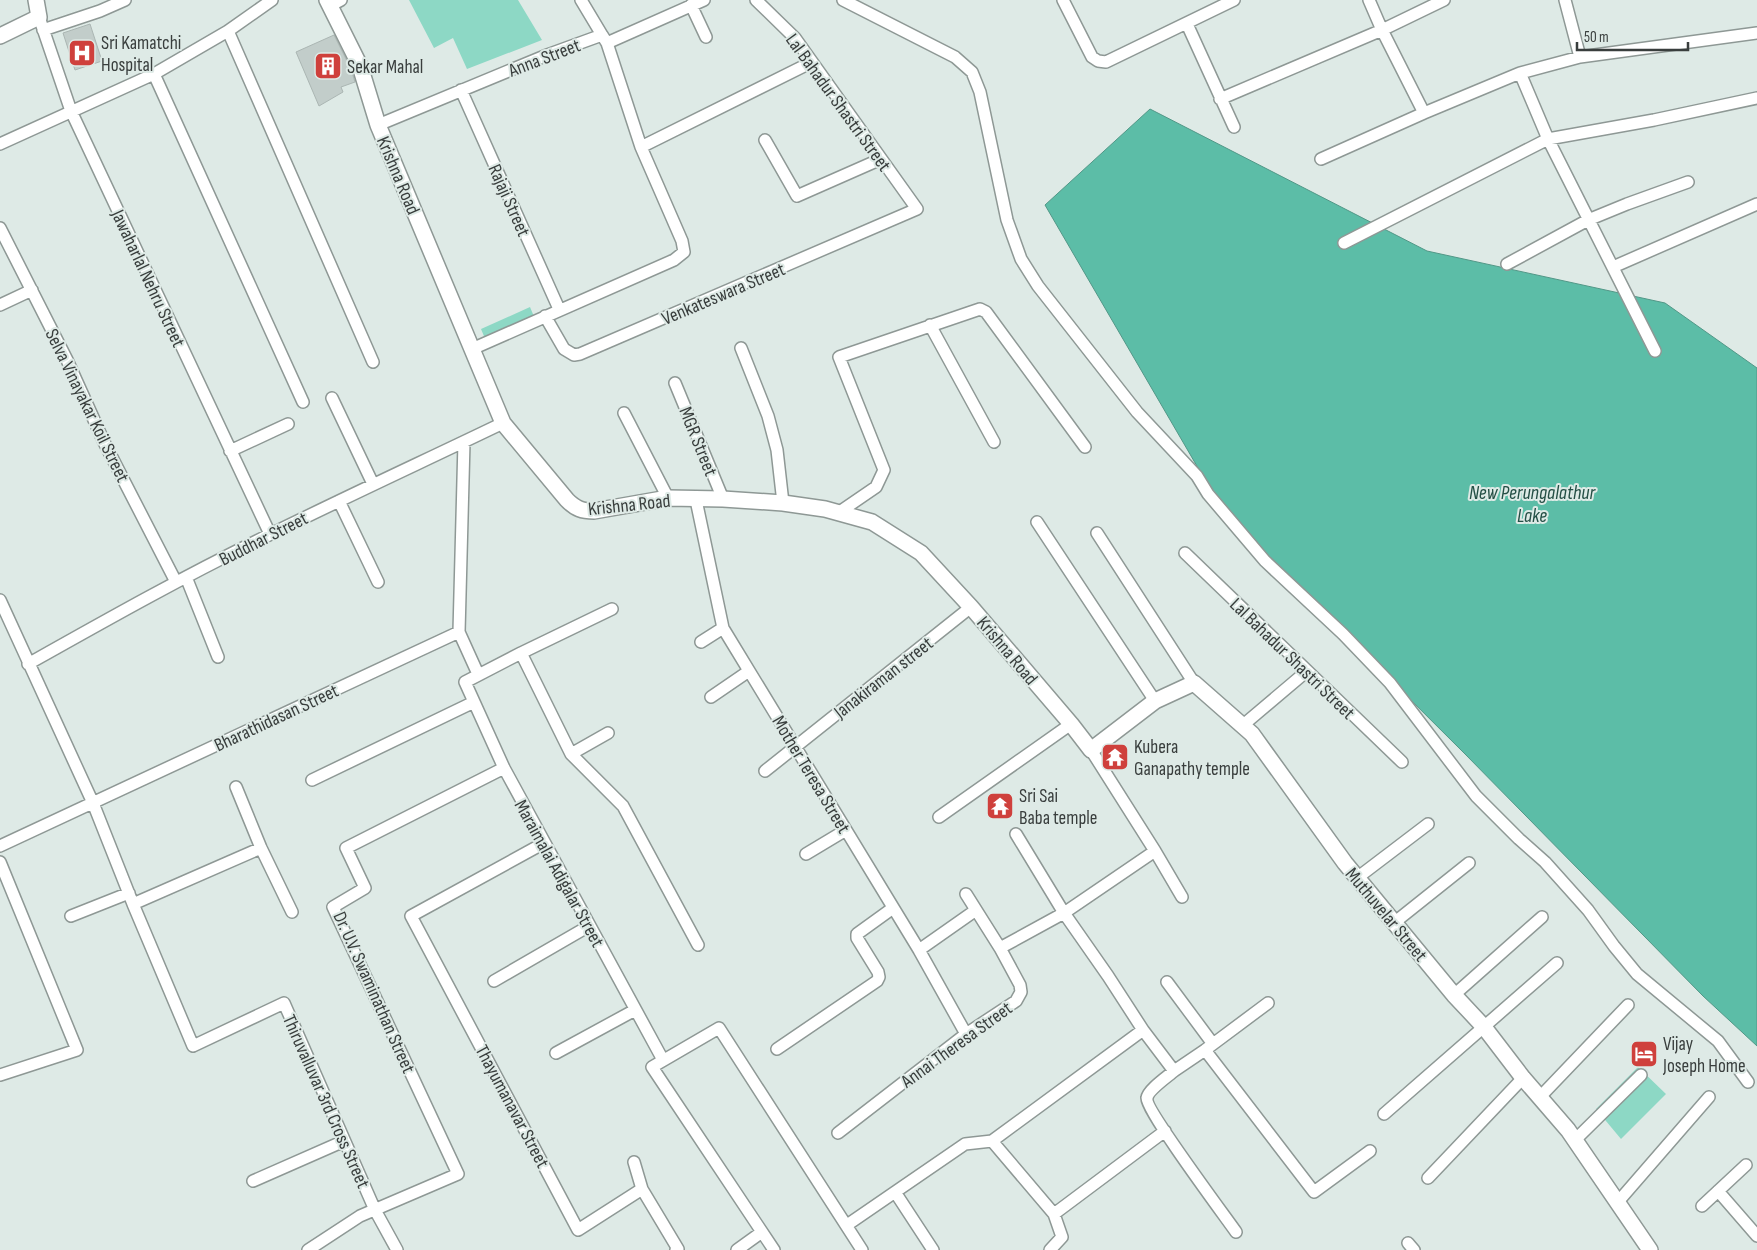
<svg xmlns="http://www.w3.org/2000/svg" width="1757" height="1250" font-family="'Sofia Sans Condensed',sans-serif">
	<style>
		.green { fill: #8dd8c5 }
		.water { fill: #5cbda7; stroke: #529787 }
		.building { fill: #c2cdca; stroke: #abb6b3 }
		.lines { fill: none; stroke-linecap: round; stroke-linejoin: round }
		.minor-casing { stroke: #8e9895; stroke-width: 14 }
		.tertiary-casing { stroke: #8e9895; stroke-width: 18 }
		.minor { stroke: #fff; stroke-width: 11 }
		.tertiary { stroke: #fff; stroke-width: 15 }
		.labels { text-anchor: middle; stroke-width: 4; stroke-linejoin: round; paint-order: stroke }
		.poi-label { font-size: 19px; fill: #393e3d; stroke: #deeae6; text-anchor: start }
		.street-label { font-size: 19px; fill: #393e3d; stroke: #deeae6 }
		.water-label { font-size: 20px; font-style: italic; fill: #244f45; stroke: #deeae6 }
	</style>
	<rect width="100%" height="100%" fill="#deeae6"/>
	<!-- green -->
	<path class="green" d="M409,0H518L542,40L467,69L453,38L434,48Z
		M530,307L535,319L486,341L481,329Z
		M1638,1067L1666,1094L1621,1139L1596,1109Z"/>
	<!-- water -->
	<path class="water" d="M1150,109L1427,251L1665,303L1757,368V1046L1703,996L1465,754L1226,516L1045,205Z"/>
	<!-- building -->
	<path class="building" d="M90,24L102,61L75,70L63,33Z
		M334,35L351,69L355,82L341,87L343,92L319,106L296,52Z"/>
	<g class="lines">
		<!-- minor casing -->
		<g class="minor-casing">
			<path id="minor" d="M581,0L602,35
				M843,0L955,57L972,72L980,92L1007,220L1021,259L1038,286L1137,412L1197,476L1208,494L1265,561L1343,634L1390,683L1476,796L1519,839L1545,862L1588,910L1614,946L1637,974L1718,1041L1748,1082
				M1063,0L1092,57L1098,61L1106,62L1234,0
				M1369,0L1382,30L1424,113L1520,73L1580,57L1757,33
				M1565,0L1580,57
				M691,5L706,37
				M330,6L341,0
				M39,17L71,111L270,534
				M1187,24L1234,127
				M43,30L100,11L125,0
				M228,31L373,362
				M1520,73L1548,139L1655,351
				M154,74L303,402
				M461,90L559,309
				M1220,99L1382,30L1444,0
				M378,125L547,55L602,35L607,43L704,0
				M765,140L797,196L881,159
				M0,144L154,74L228,31L272,0
				M641,147L812,62
				M1321,159L1424,113
				M0,228L67,360L104,442L176,582
				M1344,243L1548,139L1654,120L1757,98
				M1507,264L1588,220L1627,204L1688,182
				M1613,267L1757,204
				M0,305L32,290
				M545,316L564,349L574,355L580,354L917,209L795,38L756,0
				M930,325L994,442
				M741,348L768,416L777,450L783,503
				M472,349L674,260L684,252L682,241L641,147L607,43
				M675,383L723,499
				M332,398L373,484
				M624,413L668,498
				M464,442L459,632L478,674
				M230,451L288,424
				M696,500L723,628L919,950L966,1034
				M339,501L378,582
				M838,513L876,487L884,470L839,357L980,309L986,312L1085,447
				M1037,522L1155,701
				M1097,533L1194,683
				M1185,553L1402,762
				M186,577L218,657
				M0,600L93,803L133,904L193,1046L284,1003L375,1210L397,1250
				M701,642L723,628
				M521,653L612,609
				M28,664C108,619 188,574 271,534C348,496 426,460 503,423
				M711,697L749,671
				M1242,726L1307,671
				M571,754L608,733
				M765,771L971,607
				M312,780L474,702
				M236,787L261,848L292,912
				M939,817L1071,724
				M544,843L411,916L578,1230L642,1189
				M0,846L459,632
				M1155,851L1182,897
				M806,854L846,830
				M0,862L77,1050L0,1075
				M1357,878L1428,824
				M133,904L261,848
				M71,916L129,893
				M1395,922L1469,863
				M1000,948L1064,913L1016,834
				M919,950L976,910
				M494,981L589,926
				M1167,982L1213,1044
				M1454,995L1542,917
				M1143,1030L1174,1071L1205,1050L1268,1003
				M777,1049L877,981L879,977L878,972L857,938V934L893,908
				M1205,1050L1314,1192L1370,1151
				M556,1053L635,1010
				M663,1060L504,768L465,682L521,653L571,754L623,806L698,945
				M1174,1071C1167,1077 1148,1090 1147,1098C1145,1109 1224,1215 1236,1232
				M1540,1097L1628,1005
				M1384,1114L1557,963
				M838,1133L966,1034L1016,1001L1021,992L1020,985L1000,948L966,894
				M1575,1140L1641,1075
				M992,1141L1054,1214L1062,1237L1050,1250
				M634,1162L642,1189L678,1249L676,1250
				M1428,1178L1523,1078
				M253,1181L344,1141
				M1718,1191L1757,1236
				M895,1192L933,1250
				M1617,1203L1709,1097
				M1702,1206L1746,1165
				M1054,1214L1165,1131
				M847,1225L965,1144L992,1141L1143,1030L1108,976L1064,913L1155,851L1091,750
				M1408,1243L1414,1250
				M308,1250L360,1216L458,1174L333,907L365,888L346,848L504,768
				M737,1250L762,1232
				M774,1250L652,1067L719,1028L862,1250"/>
		</g>
		<!-- tertiary casing -->
		<g class="tertiary-casing">
			<path id="tertiary" d="M327,0L360,66L378,125L503,423L567,500C576,509 582,511 594,511L668,498L723,499L783,503L825,509L872,522L921,553L971,607L1071,724L1091,750L1155,701L1194,683L1252,734L1345,863L1454,995L1484,1027L1523,1078L1568,1130L1650,1250
				M0,36L39,17L36,0"/>
		</g>
		<!-- minor -->
		<use href="#minor" class="minor"/>
		<!-- tertiary -->
		<use href="#tertiary" class="tertiary"/>
	</g>
	<!-- icons -->
	<defs>
		<g id="hospital-square" transform="scale(1.4375)"><rect x="-9" y="-9" width="18" height="18" rx="4" fill="#cf403c" stroke="#deeae6"/><path d="M-5-5h3v3.5h4V-5h3V5h-3V1.5h-4V5h-3Z" fill="#fff"/></g>
		<g id="building-square" transform="scale(1.4375)"><rect x="-9" y="-9" width="18" height="18" rx="4" fill="#cf403c" stroke="#deeae6"/><path d="M-4-6H4V6H1V3H-1V6H-4ZM-2.5-4.3h1.7v1.8h-1.7ZM.8-4.3h1.7v1.8H.8ZM-2.5-1h1.7V.8h-1.7ZM.8-1h1.7V.8H.8Z" fill="#fff"/></g>
		<g id="temple-square" transform="scale(1.4375)"><rect x="-9" y="-9" width="18" height="18" rx="4" fill="#cf403c" stroke="#deeae6"/><path d="M0-6L5-2H3V0L6.5 2.5H4V6H1.5V3h-3V6H-4V2.5H-6.5L-3 0V-2H-5Z" fill="#fff"/></g>
		<g id="hotel-square" transform="scale(1.4375)"><rect x="-9" y="-9" width="18" height="18" rx="4" fill="#cf403c" stroke="#deeae6"/><path d="M-6-4.5h1.5V1H6V5H4.5V3h-9V5H-6ZM-4 0a1.8 1.8 0 1 1 3.6 0ZM.5 0V-2.5h3Q6-2.5 6 0Z" fill="#fff"/></g>
	</defs>
	<g fill-rule="evenodd">
		<use href="#hospital-square" x="82" y="53"/>
		<use href="#building-square" x="328" y="66"/>
		<use href="#temple-square" x="1115" y="757"/>
		<use href="#temple-square" x="1000" y="806"/>
		<use href="#hotel-square" x="1644" y="1054"/>
	</g>
	<g class="labels">
		<!-- poi labels -->
		<g class="poi-label">
			<text x="101" y="49">Sri Kamatchi<tspan x="101" dy="22">Hospital</tspan></text>
			<text x="347" y="73">Sekar Mahal</text>
			<text x="1134" y="753">Kubera<tspan x="1134" dy="22">Ganapathy temple</tspan></text>
			<text x="1019" y="802">Sri Sai<tspan x="1019" dy="22">Baba temple</tspan></text>
			<text x="1663" y="1050">Vijay<tspan x="1663" dy="22">Joseph Home</tspan></text>
		</g>
		<!-- street labels -->
		<g class="street-label">
			<text transform="translate(544 57) rotate(-21)" y="7">Anna Street</text>
			<text transform="translate(839 102) rotate(54)" y="7">Lal Bahadur Shastri Street</text>
			<text transform="translate(399 175) rotate(67)" y="7">Krishna Road</text>
			<text transform="translate(510 200) rotate(66)" y="7">Rajaji Street</text>
			<text transform="translate(149 278) rotate(65)" y="7">Jawaharlal Nehru Street</text>
			<text transform="translate(723 293) rotate(-23)" y="7">Venkateswara Street</text>
			<text transform="translate(88 405) rotate(64)" y="7">Selva Vinayakar Koil Street</text>
			<text transform="translate(699 441) rotate(68)" y="7">MGR Street</text>
			<text transform="translate(629 504) rotate(-6)" y="7">Krishna Road</text>
			<text transform="translate(263 538) rotate(-27)" y="7">Buddhar Street</text>
			<text transform="translate(1008 650) rotate(50)" y="7">Krishna Road</text>
			<text transform="translate(1293 658) rotate(44)" y="7">Lal Bahadur Shastri Street</text>
			<text transform="translate(883 677) rotate(-38)" y="7">Janakiraman street</text>
			<text transform="translate(276 717) rotate(-25)" y="7">Bharathidasan Street</text>
			<text transform="translate(812 774) rotate(59)" y="7">Mother Teresa Street</text>
			<text transform="translate(560 873) rotate(61)" y="7">Maraimalai Adigalar Street</text>
			<text transform="translate(1387 914) rotate(50)" y="7">Muthuvelar Street</text>
			<text transform="translate(375 992) rotate(66)" y="7">Dr. U.V. Swaminathan Street</text>
			<text transform="translate(956 1044) rotate(-36)" y="7">Annai Theresa Street</text>
			<text transform="translate(327 1101) rotate(66)" y="7">Thiruvalluvar 3rd Cross Street</text>
			<text transform="translate(513 1106) rotate(62)" y="7">Thayumanavar Street</text>
		</g>
		<!-- water labels -->
		<g class="water-label">
			<text x="1532" y="499">New Perungalathur<tspan x="1532" dy="23">Lake</tspan></text>
		</g>
	</g>
	<!-- scale -->
	<path d="M1577 42v8h111v-8" fill="none" stroke="#393e3d" stroke-width="2.5"/>
	<text x="1584" y="42" font-size="15" fill="#393e3d" stroke="#deeae6" stroke-width="4" paint-order="stroke">50 m</text>
</svg>
